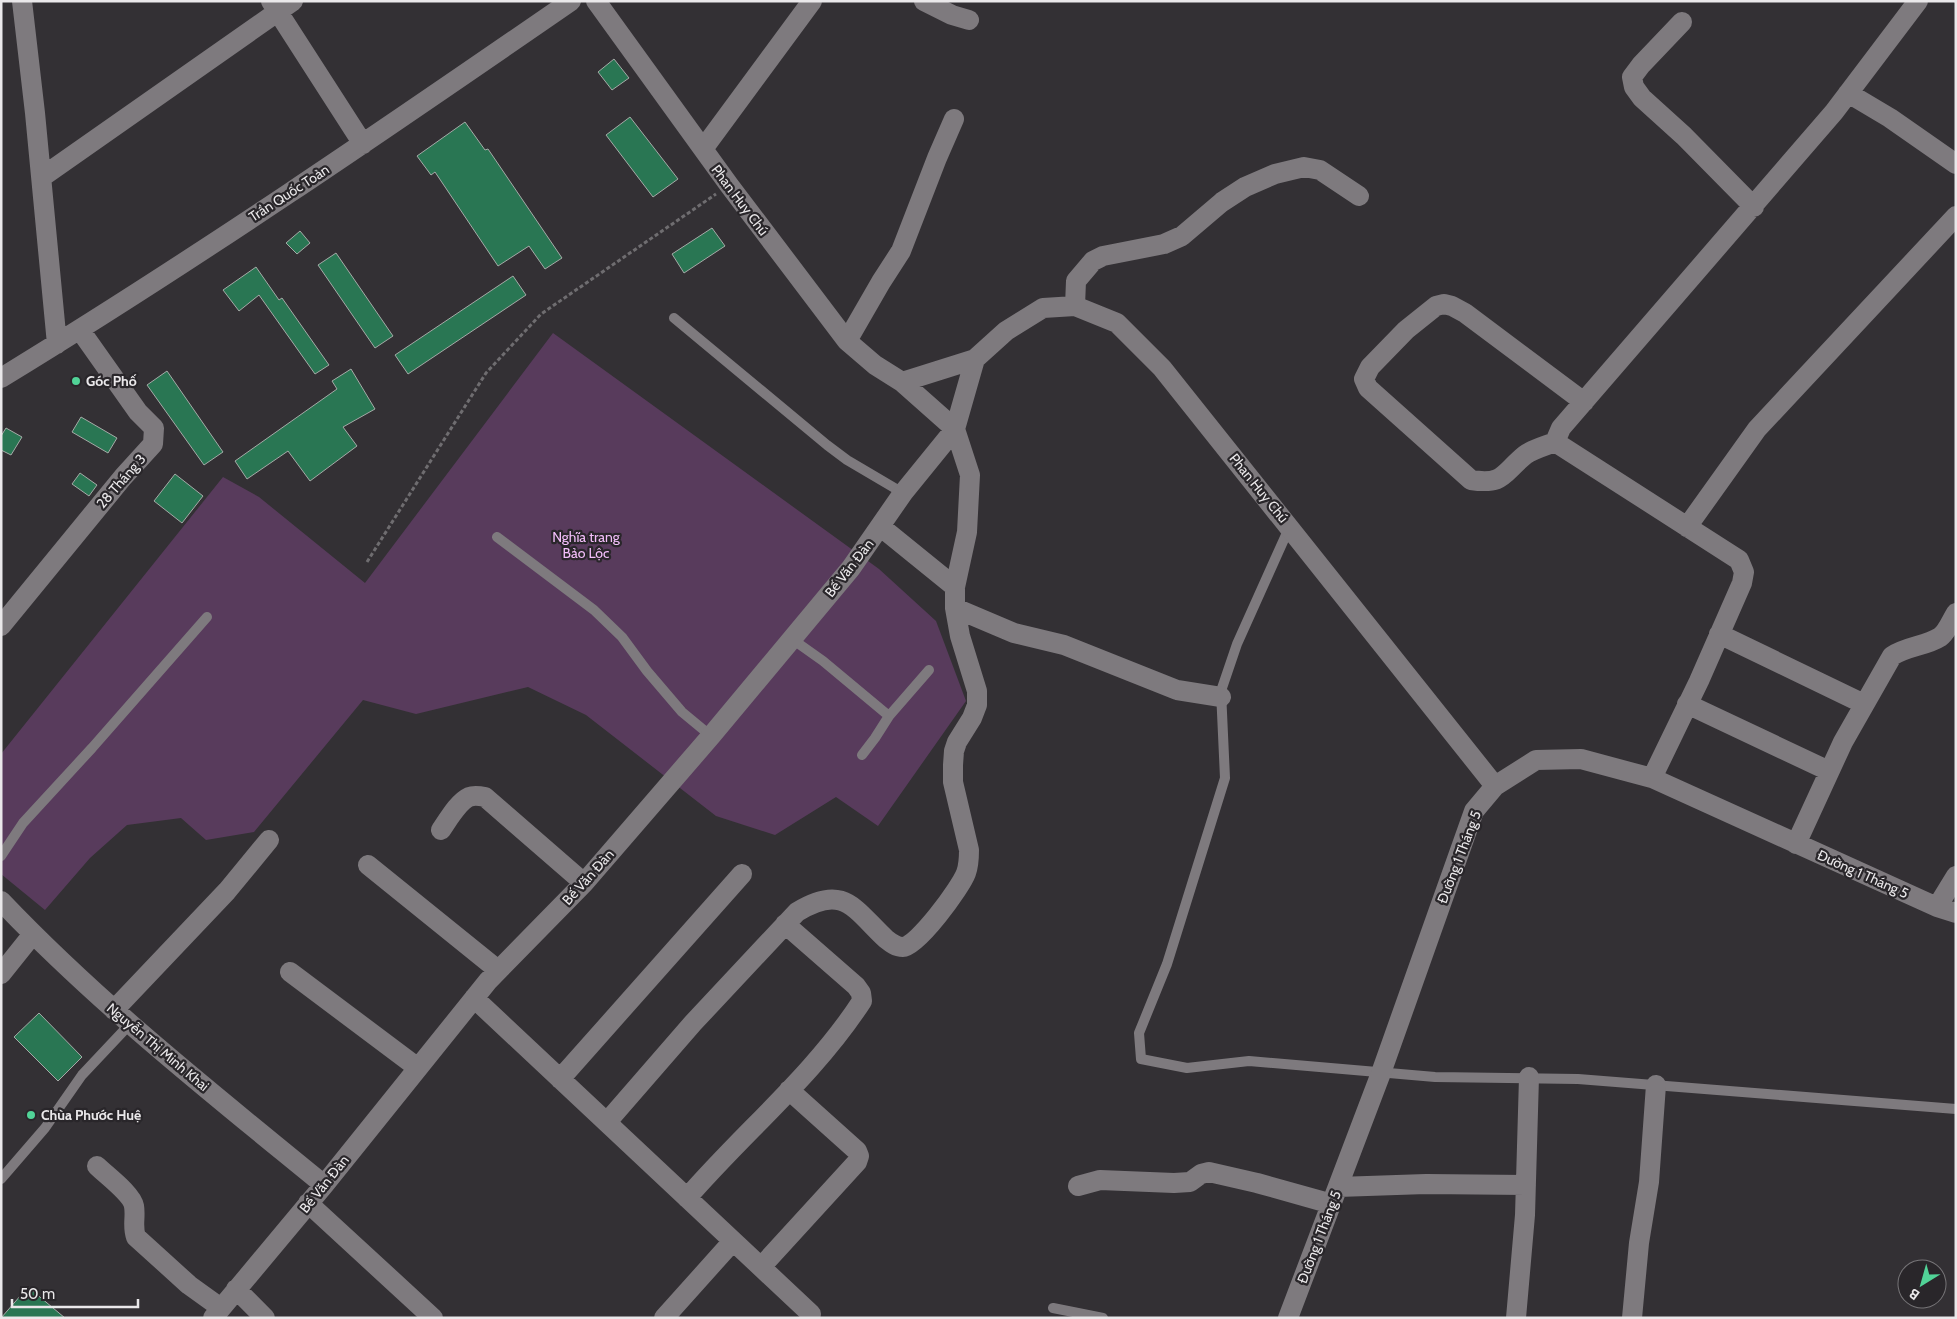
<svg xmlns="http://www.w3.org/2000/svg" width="1957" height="1319" font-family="Cabin,sans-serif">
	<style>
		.green { fill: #583b5c }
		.building { fill: #297653; stroke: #a5aaa7 }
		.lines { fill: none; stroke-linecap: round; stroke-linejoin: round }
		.path { stroke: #6f6d70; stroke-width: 3; stroke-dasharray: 4 2.5; stroke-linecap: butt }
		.lane { stroke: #7e7a7e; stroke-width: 10 }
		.street { stroke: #7e7a7e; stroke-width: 20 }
		.poi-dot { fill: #51d397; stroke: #29262a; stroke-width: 2 }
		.labels { text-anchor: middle; stroke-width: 4.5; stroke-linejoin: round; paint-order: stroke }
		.street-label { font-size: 14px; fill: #eae8ea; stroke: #29262a }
		.poi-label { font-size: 14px; font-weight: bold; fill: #eae8ea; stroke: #29262a; text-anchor: start }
		.park-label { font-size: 14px; fill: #f4bffb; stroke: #29262a }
	</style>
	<rect width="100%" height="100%" fill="#333034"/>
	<!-- green -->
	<path class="green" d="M553,333L879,569L936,621L966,701L878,826L836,797L775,835L716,816L586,715L528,687L416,714L363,700L254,832L206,840L181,818L127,825L90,858L45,910L1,874V754L223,477L259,497L365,583Z"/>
	<!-- building -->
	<path class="building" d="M614,59L629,78L612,90L598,72Z
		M630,117L678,179L653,197L606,135Z
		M465,122L485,150L488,149L562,258L545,269L529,246L498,266L435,172L431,175L417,156Z
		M712,228L725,246L684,273L672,254Z
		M300,231L310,243L297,254L286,243Z
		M336,253L393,336L375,348L318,265Z
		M256,267L279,300L282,298L329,365L315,374L259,295L239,311L223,290Z
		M513,276L526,295L408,374L395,355Z
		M351,369L375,409L343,427L357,446L310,481L288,451L247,479L235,461L337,389L332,381Z
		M167,371L223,452L204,465L147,385Z
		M81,417L117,438L108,453L72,432Z
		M6,428L22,437L11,455L1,450V436Z
		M80,473L97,485L89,496L72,484Z
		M175,474L203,496L182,523L154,501Z
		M39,1013L82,1057L58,1081L14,1037Z
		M28,1287L65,1318H1Z"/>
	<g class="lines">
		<!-- path -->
		<path class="path" d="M1955,1L1956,2
			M367,562L486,373L541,314L716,194"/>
		<!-- lane -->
		<path class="lane" d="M674,318L827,445L847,460L903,493
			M1290,526L1237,644L1221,691L1225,778L1167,964L1139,1033L1141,1059L1187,1068L1249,1061L1435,1077L1578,1079L1956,1109
			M497,537L594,610L622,637L647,671L682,712L711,736
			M792,639L823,661L889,716
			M862,755L875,738L889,716L929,670
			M1,856L23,823L92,748L207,617
			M1,1179L45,1128L82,1075L130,1024
			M1053,1308L1103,1318"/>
		<!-- street -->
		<path class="street" d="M22,1L35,113L57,344
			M271,1L363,144
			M596,1L729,185L847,341L875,365L902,382
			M924,1L952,15L969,20
			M1682,22L1641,65L1632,77L1634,87L1642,98L1684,136L1754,207
			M1848,93L1890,118L1956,164
			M703,149L812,1
			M42,177L293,1
			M1075,306L1076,281L1093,261L1103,256L1164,244L1182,236L1222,202L1245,187L1275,174L1304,167L1320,170L1359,196
			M847,341L881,282L901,251L937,158L954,119
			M975,359L1006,331L1043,308L1075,306L1117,323L1162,368L1495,786
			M1,378C196,259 384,130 571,1
			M1555,442C1545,446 1533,449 1525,455C1502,474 1504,485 1471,480L1368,388L1364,379L1370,367L1406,330L1436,306L1444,304L1452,306L1465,313L1584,402
			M881,527L955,587
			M1687,527L1757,429L1956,216
			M955,608L1014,633L1064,645L1177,690L1221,697
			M1,626L123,477L153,444L154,428L138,412L80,330
			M1719,634L1864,704
			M1687,704L1829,771
			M1652,778L1699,681L1742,583L1744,572L1739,560L1555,442L1561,428L1834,112L1918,1
			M441,830C448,820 458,802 469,797C474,795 480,796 485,797L584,883
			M1796,844L1843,742L1892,656C1907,646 1926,646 1940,637C1947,632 1951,621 1956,613
			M368,865L498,970
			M1,901C100,1005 213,1094 324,1185
			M1937,907L1956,876
			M290,972L418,1068
			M1,974L33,934
			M474,998L811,1314
			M114,1010L227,891L269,840
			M560,1079L742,874
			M97,1166C106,1175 132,1194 134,1206C136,1217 132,1226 136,1237L189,1285L221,1308
			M1078,1186L1100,1180L1174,1183L1190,1182L1201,1174L1209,1172L1257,1183L1332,1204
			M1338,1187L1426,1184L1526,1185
			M687,1198C744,1132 814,1075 862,1001L861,993L856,986L785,924
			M308,1203L433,1318
			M761,1267L857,1162L859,1156L857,1151L789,1090
			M236,1289L265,1318
			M213,1318L324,1185L488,981L584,883L711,736L851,568L903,493L955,429L975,359L902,382L955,429L970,475L967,532L955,587V608L960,636L977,691V705L972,718L957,742L954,751L953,765V782L969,850C969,858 969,865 966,873C961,887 917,947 903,947C896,947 891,943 886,939C854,909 844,883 797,912L693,1023L607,1122
			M664,1318L733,1241
			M1288,1318L1381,1073L1474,811L1495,786L1536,760L1581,759L1652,778L1937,907L1956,913
			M1516,1318L1525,1215L1529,1077
			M1632,1318L1639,1243L1649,1182L1656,1085"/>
	</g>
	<!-- markers -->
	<g class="poi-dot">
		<circle cx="76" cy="381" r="5"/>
		<circle cx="31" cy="1115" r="5"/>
	</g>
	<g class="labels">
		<!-- street labels -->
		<g class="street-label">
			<text transform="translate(289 193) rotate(-33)" y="5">Trần Quốc Toản</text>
			<text transform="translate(740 200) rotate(53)" y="5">Phan Huy Chú</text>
			<text transform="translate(121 481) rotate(-49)" y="5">28 Tháng 3</text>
			<text transform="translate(1259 488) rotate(51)" y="5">Phan Huy Chú</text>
			<text transform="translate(849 568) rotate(-52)" y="5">Bế Văn Đàn</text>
			<text transform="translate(1459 857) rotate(-69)" y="5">Đường 1 Tháng 5</text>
			<text transform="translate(1863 874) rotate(24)" y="5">Đường 1 Tháng 5</text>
			<text transform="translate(588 877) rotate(-48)" y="5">Bế Văn Đàn</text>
			<text transform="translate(158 1047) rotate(40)" y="5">Nguyễn Thị Minh Khai</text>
			<text transform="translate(324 1184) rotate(-51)" y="5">Bế Văn Đàn</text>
			<text transform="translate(1319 1237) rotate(-69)" y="5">Đường 1 Tháng 5</text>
		</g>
		<!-- poi labels -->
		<g class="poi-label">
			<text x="86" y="386">Góc Phố</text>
			<text x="41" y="1120">Chùa Phước Huệ</text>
		</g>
		<!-- park labels -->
		<g class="park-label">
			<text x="586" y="542">Nghĩa trang<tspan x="586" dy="16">Bảo Lộc</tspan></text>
		</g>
	</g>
	<!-- border -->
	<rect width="1957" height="1319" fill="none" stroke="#eae8ea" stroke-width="5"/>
	<!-- north arrow -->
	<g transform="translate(1922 1284) rotate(217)"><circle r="24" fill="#29262a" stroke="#767477"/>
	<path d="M0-4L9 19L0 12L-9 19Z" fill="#51d397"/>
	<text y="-8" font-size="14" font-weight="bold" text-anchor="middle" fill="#eae8ea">B</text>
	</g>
	<!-- scale -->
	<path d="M12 1299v8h126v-8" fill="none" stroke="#eae8ea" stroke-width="2.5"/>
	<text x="20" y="1299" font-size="15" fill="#eae8ea" stroke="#29262a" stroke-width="4" paint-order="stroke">50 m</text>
</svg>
